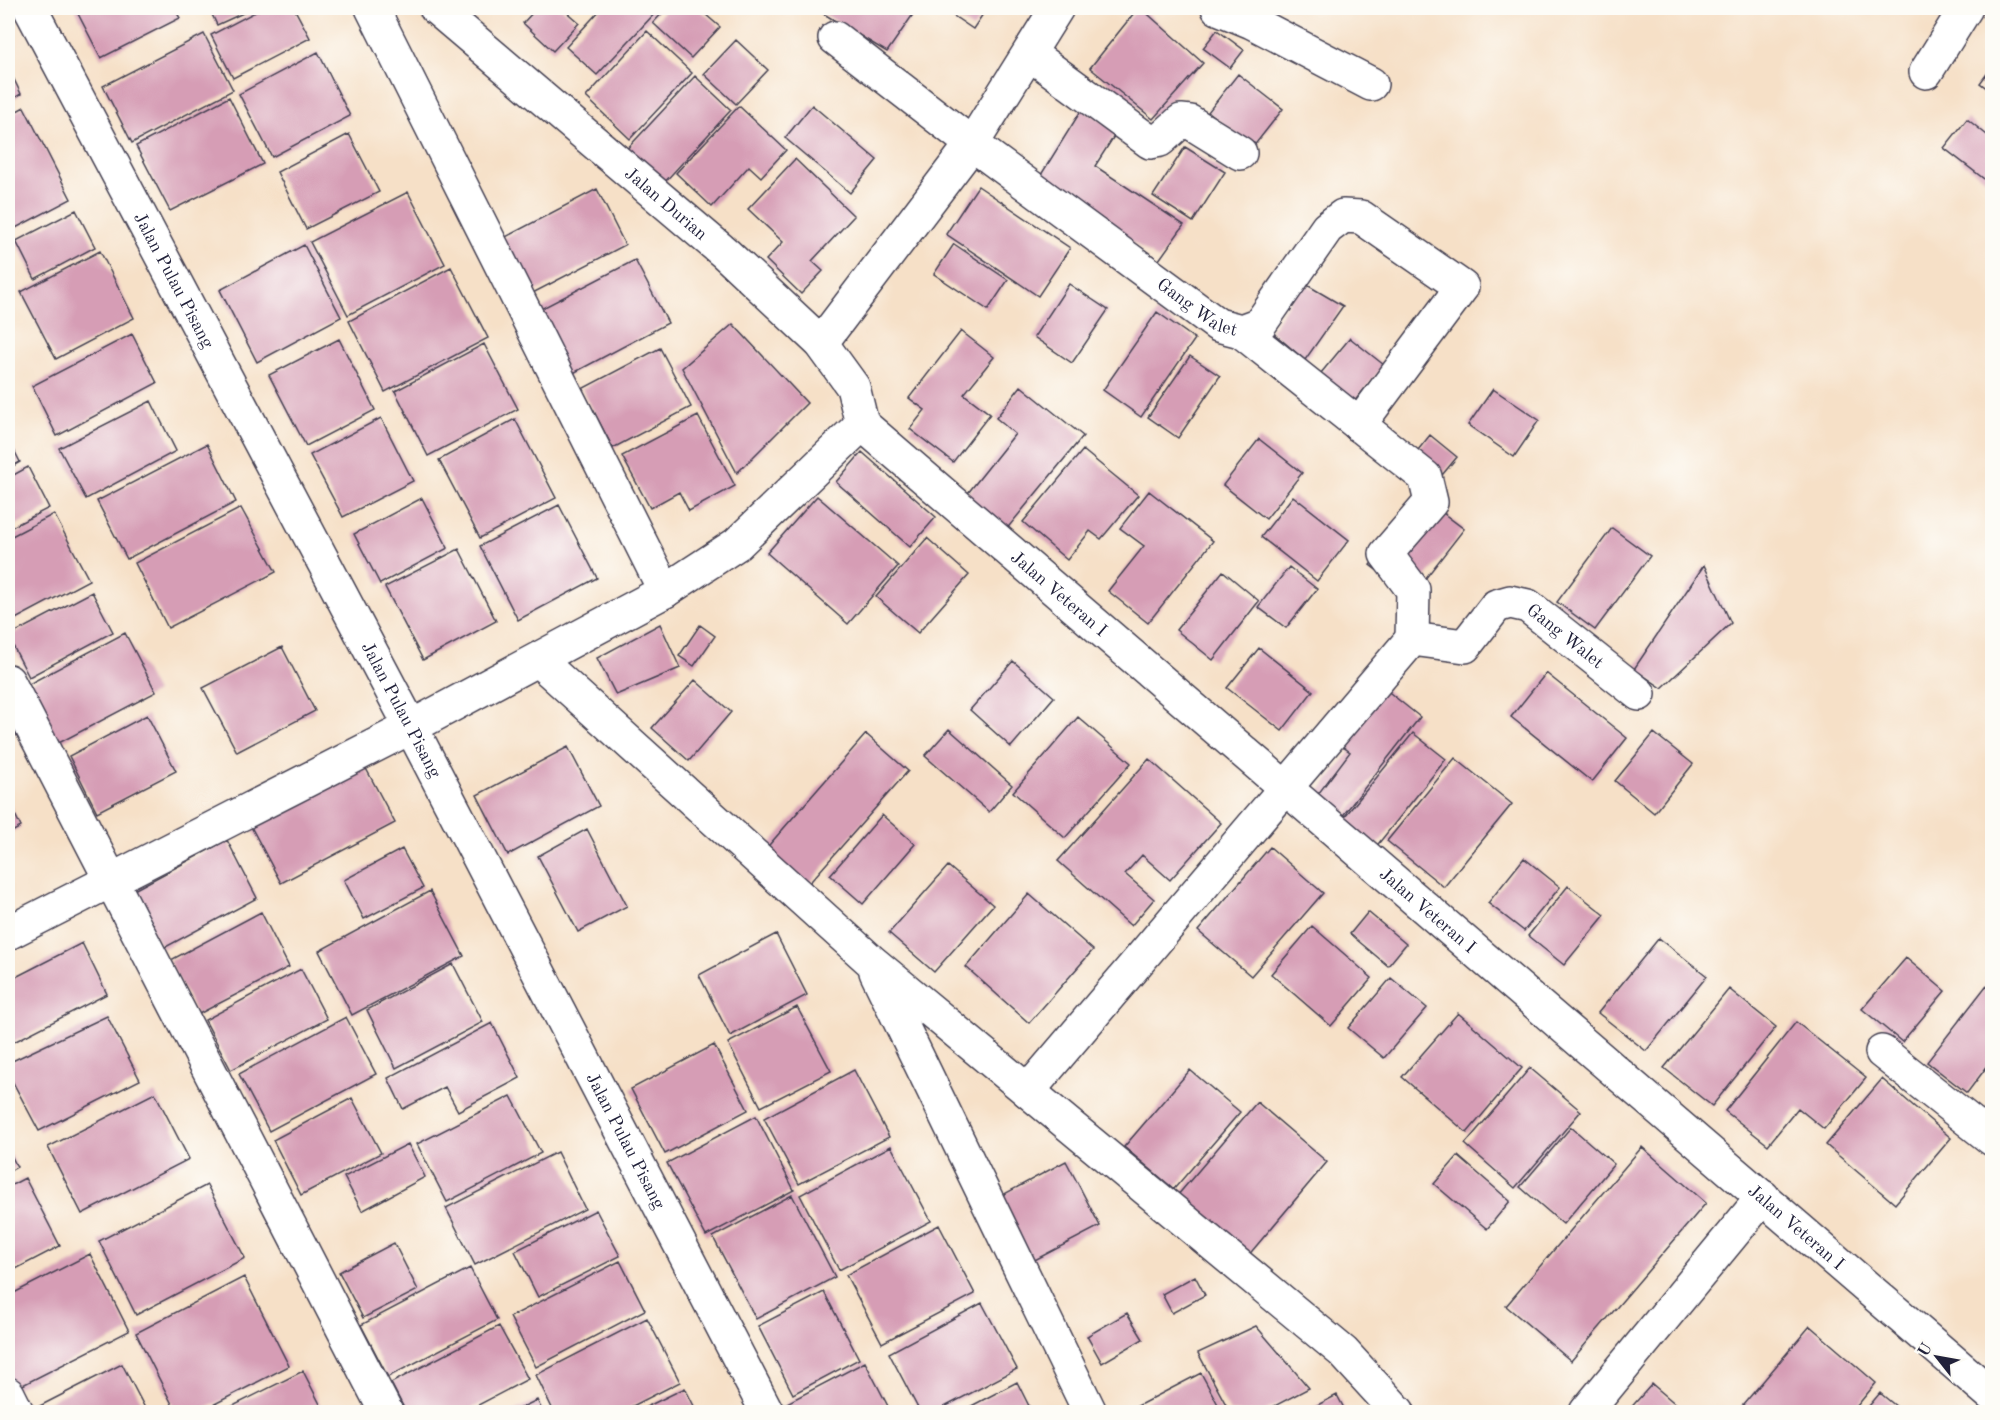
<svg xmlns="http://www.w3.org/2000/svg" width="2000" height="1420" font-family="'Old Standard TT',serif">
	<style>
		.building { fill: #d69db5 }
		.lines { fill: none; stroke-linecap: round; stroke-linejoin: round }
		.minor-casing { stroke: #423e50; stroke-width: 36 }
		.minor { stroke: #fff; stroke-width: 33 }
		.labels { text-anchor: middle; stroke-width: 5; stroke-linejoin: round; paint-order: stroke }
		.street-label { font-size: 18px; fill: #22223b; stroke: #fdfcf7 }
	</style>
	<rect width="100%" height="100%" fill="#fdfcf7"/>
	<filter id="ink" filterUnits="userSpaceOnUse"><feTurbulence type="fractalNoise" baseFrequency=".0167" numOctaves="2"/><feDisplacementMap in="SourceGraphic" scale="12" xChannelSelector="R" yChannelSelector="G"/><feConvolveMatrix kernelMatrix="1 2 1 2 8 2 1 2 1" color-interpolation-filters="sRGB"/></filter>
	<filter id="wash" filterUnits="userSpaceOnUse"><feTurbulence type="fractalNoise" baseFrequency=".008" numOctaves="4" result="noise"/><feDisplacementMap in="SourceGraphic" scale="24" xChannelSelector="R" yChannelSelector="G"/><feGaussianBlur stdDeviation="1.35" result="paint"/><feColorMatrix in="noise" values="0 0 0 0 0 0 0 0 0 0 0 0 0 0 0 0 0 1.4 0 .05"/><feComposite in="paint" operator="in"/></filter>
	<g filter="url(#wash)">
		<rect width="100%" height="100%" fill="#f6e0c7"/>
		<g id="blocks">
			<!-- building -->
			<path class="building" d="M75,8H174L180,18L101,58Z
				M209,8H254L217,25Z
				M263,8H294L310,38L233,78L211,35Z
				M537,8H562L579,23L553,51L523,23Z
				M602,8H653L657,11L597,75L566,47Z
				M667,8H698L720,27L691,58L653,23Z
				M822,8H905L914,13L887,52L819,11Z
				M942,8H987L973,29Z
				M1138,8H1141L1203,63L1153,119L1090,68Z
				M1217,30L1244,50L1230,68L1203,48Z
				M647,31L692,73L630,139L586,97Z
				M204,34L233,90L132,143L103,86Z
				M736,40L768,70L736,104L704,74Z
				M318,52L350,116L272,157L239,94Z
				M8,67L21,94L8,102Z
				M1992,67V92L1980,83Z
				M1238,74L1283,109L1253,147L1208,112Z
				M695,76L731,110L662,185L625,151Z
				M229,97L263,164L170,211L136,146Z
				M812,105L877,160L850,193L785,138Z
				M739,106L786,150L761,177L749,166L712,207L676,173Z
				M24,107L71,199L8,232V116Z
				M1082,109L1118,130L1095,166L1184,225L1159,260L1039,178Z
				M1967,119L1992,139V185L1944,148Z
				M349,134L379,192L306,229L277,172Z
				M1185,147L1225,172L1193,222L1153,196Z
				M795,159L854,216L812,261L823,271L801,294L766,260L783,242L748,209Z
				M978,186L1070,248L1038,296L946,234Z
				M597,189L625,245L527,296L498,241Z
				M408,192L445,264L348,315L310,242Z
				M76,210L95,247L35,279L16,241Z
				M954,244L1008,280L988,310L934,274Z
				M304,245L341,317L257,362L220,290Z
				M100,251L134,318L56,359L21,292Z
				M635,260L668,323L564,378L531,314Z
				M451,267L488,338L385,392L349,321Z
				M1302,282L1343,306L1305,360L1271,331Z
				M1069,284L1108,310L1072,363L1034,337Z
				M1157,312L1195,339L1141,417L1103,390Z
				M733,324L807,403L737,473L682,368Z
				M961,331L994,357L964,394L990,414L953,462L910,429L925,410L909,398Z
				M132,334L157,383L57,436L32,386Z
				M1350,338L1384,365L1340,419L1306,391Z
				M339,339L375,410L306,446L269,375Z
				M484,344L518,409L428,456L395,391Z
				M660,348L691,407L613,448L582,389Z
				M1190,356L1220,376L1178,438L1148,417Z
				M1021,386L1083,436L1005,531L964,498L1015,434L996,418Z
				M1493,389L1539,420L1514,457L1468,425Z
				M151,401L176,451L86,499L59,448Z
				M698,416L735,486L689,511L679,492L650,508L622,456Z
				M381,418L413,481L343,517L310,455Z
				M515,419L556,498L480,538L439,460Z
				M1430,435L1457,457L1428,492L1402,470Z
				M8,438L20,462L8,469Z
				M1259,439L1302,473L1266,519L1223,485Z
				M207,444L236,502L127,559L97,501Z
				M1083,450L1138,495L1101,539L1090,531L1067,560L1023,522Z
				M862,452L936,517L910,547L836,482Z
				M28,467L49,508L8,529V478Z
				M1149,491L1213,541L1148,623L1108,591L1144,546L1120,528Z
				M817,496L898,566L848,624L767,553Z
				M1293,496L1349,540L1317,581L1261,537Z
				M422,498L448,548L380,584L354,534Z
				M1423,498L1464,529L1411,597L1370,565Z
				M559,505L597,578L518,620L480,546Z
				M241,508L276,572L168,628L135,563Z
				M54,514L89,580L8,623V538Z
				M1612,528L1650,556L1595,630L1557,602Z
				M927,538L969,575L918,633L876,597Z
				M459,549L496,621L423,660L385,587Z
				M1704,565L1731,623L1662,688L1634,669Z
				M1289,567L1317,589L1286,628L1258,607Z
				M1223,571L1259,601L1213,660L1176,630Z
				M92,592L113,632L29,677L8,636Z
				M660,624L680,668L616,695L597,658Z
				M700,625L715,636L694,666L679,656Z
				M125,633L156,692L55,745L25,686Z
				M282,647L315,711L237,752L203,688Z
				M1259,648L1313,691L1282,731L1227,688Z
				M1013,661L1054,697L1011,747L970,710Z
				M1546,673L1627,738L1592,782L1511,717Z
				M695,680L731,712L689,761L652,728Z
				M1380,685L1420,717L1341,818L1315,798L1350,752L1335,741Z
				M147,715L176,771L97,812L69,756Z
				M1078,717L1131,763L1065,838L1013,792Z
				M949,729L1012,785L989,812L925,756Z
				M1413,733L1446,759L1375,848L1341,821Z
				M1654,733L1693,764L1654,813L1615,781Z
				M866,734L908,771L805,888L763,852Z
				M568,747L599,806L508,855L477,795Z
				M1455,758L1512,804L1444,887L1387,841Z
				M1149,759L1221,823L1170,880L1142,855L1125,874L1154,899L1131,926L1058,861Z
				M362,761L395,823L281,883L248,821Z
				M8,800L21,827L8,834Z
				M882,815L915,844L863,904L830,875Z
				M587,829L627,906L578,932L538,856Z
				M227,840L257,898L162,949L132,891Z
				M1270,847L1323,893L1251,976L1198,931Z
				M402,849L423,888L364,919L344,880Z
				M1524,858L1560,887L1524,931L1488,903Z
				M948,866L993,905L934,972L889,933Z
				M1568,886L1605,915L1564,965L1528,936Z
				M430,891L464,956L352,1015L319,951Z
				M1029,894L1093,950L1029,1023L966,967Z
				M261,912L289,967L197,1015L169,961Z
				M1368,912L1406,944L1388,966L1350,934Z
				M1312,926L1372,978L1331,1026L1271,974Z
				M776,934L807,995L730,1036L699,975Z
				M1659,938L1707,976L1646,1051L1598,1013Z
				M82,943L107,994L12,1043L8,1035V981Z
				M1906,958L1945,991L1902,1042L1862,1009Z
				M453,964L483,1022L396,1068L367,1010Z
				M301,969L327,1019L231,1070L205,1020Z
				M1391,978L1427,1008L1384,1058L1348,1028Z
				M1986,986L1992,991V1060L1967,1093L1927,1062Z
				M1729,989L1776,1027L1712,1106L1664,1068Z
				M797,1007L831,1071L761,1107L728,1043Z
				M1458,1013L1522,1068L1467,1133L1402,1077Z
				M107,1016L140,1080L39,1131L8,1073V1063Z
				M346,1017L376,1074L269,1131L239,1074Z
				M1796,1022L1866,1078L1824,1129L1798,1108L1768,1145L1725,1111Z
				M492,1023L520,1078L458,1111L445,1087L403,1109L388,1078Z
				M714,1045L748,1110L665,1154L631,1089Z
				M1530,1068L1581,1111L1515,1188L1465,1144Z
				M854,1070L889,1137L799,1184L764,1118Z
				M1190,1070L1240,1112L1174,1189L1124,1147Z
				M1882,1079L1951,1138L1895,1204L1826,1145Z
				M155,1093L189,1159L82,1214L48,1147Z
				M511,1096L541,1153L447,1202L417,1144Z
				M352,1098L381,1153L301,1195L273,1140Z
				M1257,1102L1327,1162L1247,1257L1177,1196Z
				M756,1116L794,1190L706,1236L667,1163Z
				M1571,1127L1614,1164L1563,1224L1520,1187Z
				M408,1144L425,1177L362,1211L344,1177Z
				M891,1146L931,1221L839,1270L800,1195Z
				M1642,1147L1706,1203L1571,1361L1506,1306Z
				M8,1149L17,1167L8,1172Z
				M557,1152L585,1209L475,1265L446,1208Z
				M1458,1156L1510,1201L1487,1229L1434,1184Z
				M1066,1161L1100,1226L1031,1262L997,1198Z
				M25,1178L60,1246L8,1273V1187Z
				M207,1185L245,1258L136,1315L99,1241Z
				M792,1195L835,1277L756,1319L713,1237Z
				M596,1210L620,1256L538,1297L515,1251Z
				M939,1225L975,1294L882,1343L846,1275Z
				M394,1243L418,1290L363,1318L339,1272Z
				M90,1254L129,1331L13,1390L8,1380V1296Z
				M620,1261L645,1310L536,1367L510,1317Z
				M470,1268L497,1320L388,1377L361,1325Z
				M1195,1276L1205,1295L1172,1313L1162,1294Z
				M244,1277L289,1366L199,1412H176L136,1333Z
				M824,1292L859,1359L793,1394L758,1326Z
				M982,1303L1017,1369L935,1412H920L889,1353Z
				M1127,1313L1143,1339L1102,1363L1087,1336Z
				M647,1318L680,1382L621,1412H554L536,1375Z
				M499,1326L528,1379L465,1412H406L391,1383Z
				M1256,1326L1309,1388L1263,1412H1230L1198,1353Z
				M1810,1326L1876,1383L1852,1412H1737Z
				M865,1362L891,1412H789L785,1404Z
				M122,1364L147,1412H31L30,1411Z
				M303,1371L324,1412H221Z
				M1201,1373L1222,1412H1126Z
				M1017,1382L1032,1412H960Z
				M1652,1384L1685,1412H1627Z
				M685,1388L697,1412H636Z
				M1880,1393L1903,1412H1864Z
				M1337,1395L1346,1412H1304Z
				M537,1400L543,1412H512Z"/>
		</g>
	</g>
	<g filter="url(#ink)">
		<use href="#blocks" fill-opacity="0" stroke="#423e50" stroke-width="1.5"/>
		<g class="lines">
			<!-- minor casing -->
			<g class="minor-casing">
				<g id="minor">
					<path id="s1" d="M30,8L411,727L767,1412"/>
					<path d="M372,8L665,591"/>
					<path id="s2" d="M436,8L726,254L821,343L853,387L862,424"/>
					<path d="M1218,8L1252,22L1371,84"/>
					<path id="s3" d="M835,38L972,144L1218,325L1241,331L1260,324L1327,228L1343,216L1361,217L1462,287L1359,425"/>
					<path d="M1030,54L1150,142L1160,140L1181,121L1190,122L1240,153"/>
					<path d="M1926,72L1966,8"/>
					<path d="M1241,331L1425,477L1431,502L1386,554L1413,590L1412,639"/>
					<path d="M821,343L972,144L1057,8"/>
					<path id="s4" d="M862,424L1992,1395"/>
					<path d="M538,660L871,961L1343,1352L1398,1412"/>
					<path d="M8,681L386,1412"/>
					<path d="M8,933L411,727L665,591L737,544L862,424"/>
					<path d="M876,972L1090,1412"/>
					<path d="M1882,1052L1992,1139"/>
					<path id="s5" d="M1028,1091L1412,639L1465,646L1496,606L1510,602L1528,606L1639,694"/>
					<path d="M8,1394L17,1412"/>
					<path d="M1586,1412L1763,1197"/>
				</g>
			</g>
			<!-- minor -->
			<use href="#minor" class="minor"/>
		</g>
	</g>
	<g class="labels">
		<!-- street labels -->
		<g class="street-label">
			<text dy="6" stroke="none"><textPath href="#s2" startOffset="302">Jalan Durian</textPath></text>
			<text dy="6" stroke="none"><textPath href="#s1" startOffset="308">Jalan Pulau Pisang</textPath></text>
			<text dy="6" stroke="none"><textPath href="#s3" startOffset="452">Gang Walet</textPath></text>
			<text dy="6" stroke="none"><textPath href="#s4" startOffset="260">Jalan Veteran I</textPath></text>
			<text dy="6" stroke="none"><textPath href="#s5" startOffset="778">Gang Walet</textPath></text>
			<text dy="6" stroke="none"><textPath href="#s1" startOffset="794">Jalan Pulau Pisang</textPath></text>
			<text dy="6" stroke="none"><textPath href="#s4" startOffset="746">Jalan Veteran I</textPath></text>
			<text dy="6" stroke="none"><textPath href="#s1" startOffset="1280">Jalan Pulau Pisang</textPath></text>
			<text dy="6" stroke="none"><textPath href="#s4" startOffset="1232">Jalan Veteran I</textPath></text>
		</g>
	</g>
	<!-- margin -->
	<rect width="2000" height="1420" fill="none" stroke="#fdfcf7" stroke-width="30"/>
	<!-- north arrow -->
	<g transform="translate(1937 1357) rotate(301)" stroke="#fdfcf7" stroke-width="4.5" paint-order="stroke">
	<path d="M0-4.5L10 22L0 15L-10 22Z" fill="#22223b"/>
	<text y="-9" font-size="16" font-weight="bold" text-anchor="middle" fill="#22223b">U</text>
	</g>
</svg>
